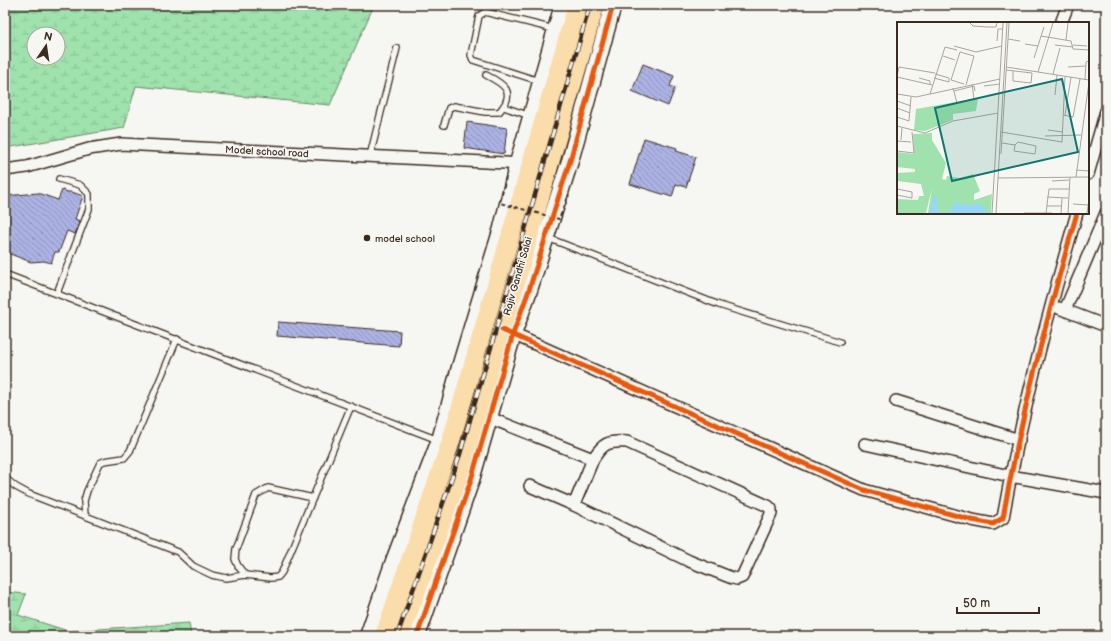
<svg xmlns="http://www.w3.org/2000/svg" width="1111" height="641" font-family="'Balsamiq Sans',sans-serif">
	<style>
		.wetland { fill: url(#wetland-marsh); stroke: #6d8666; fill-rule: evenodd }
		.building { fill: url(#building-back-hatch); stroke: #3b2a1e }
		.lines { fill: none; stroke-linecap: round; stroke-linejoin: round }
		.lane-casing { stroke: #3b2a1e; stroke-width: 8 }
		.street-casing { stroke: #3b2a1e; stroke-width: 14 }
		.secondary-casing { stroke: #3b2a1e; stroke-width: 19 }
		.primary-casing { stroke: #3b2a1e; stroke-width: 21 }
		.lane { stroke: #f6f6f2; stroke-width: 5.5 }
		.street { stroke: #f6f6f2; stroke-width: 11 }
		.secondary { stroke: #f6f6f2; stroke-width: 16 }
		.primary { stroke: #fbddab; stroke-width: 18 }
		.rail-casing { stroke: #3b2a1e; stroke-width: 4.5 }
		.rail { stroke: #f6f6f2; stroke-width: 3; stroke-dasharray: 9; stroke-linecap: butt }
		.path-bridge { stroke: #3b2a1e; stroke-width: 2; stroke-dasharray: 4 3; stroke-linecap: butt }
		.cycleway-casing { stroke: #f6f6f2; stroke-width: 8 }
		.cycleway { stroke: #e8590c; stroke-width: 5 }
		.poi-dot { fill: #3b2a1e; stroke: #f6f6f2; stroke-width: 1.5 }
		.labels { text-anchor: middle; stroke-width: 3; stroke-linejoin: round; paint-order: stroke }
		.street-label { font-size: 10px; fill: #3b2a1e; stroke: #f6f6f2 }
		.poi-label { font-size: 10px; fill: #3b2a1e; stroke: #f6f6f2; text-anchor: start }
		.inset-road { fill: none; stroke: #aba49d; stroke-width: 1 }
		.view { fill: #0f766e; fill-opacity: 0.15; stroke: #0f766e; stroke-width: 2 }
		.inset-edge { fill: none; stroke: #3b2a1e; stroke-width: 2 }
	</style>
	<defs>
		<pattern id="wetland-marsh" width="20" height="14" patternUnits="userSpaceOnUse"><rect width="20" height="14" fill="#9fe2ad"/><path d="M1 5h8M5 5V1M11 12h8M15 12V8" fill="none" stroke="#8ac294"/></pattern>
		<pattern id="building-back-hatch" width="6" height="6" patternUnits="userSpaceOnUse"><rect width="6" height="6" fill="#acb3e4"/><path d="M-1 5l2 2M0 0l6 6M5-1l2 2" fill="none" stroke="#8d92b8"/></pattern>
	</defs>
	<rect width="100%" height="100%" fill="#f6f6f2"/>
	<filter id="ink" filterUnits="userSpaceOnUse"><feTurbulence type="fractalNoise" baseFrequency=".025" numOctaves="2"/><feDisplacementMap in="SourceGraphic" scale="8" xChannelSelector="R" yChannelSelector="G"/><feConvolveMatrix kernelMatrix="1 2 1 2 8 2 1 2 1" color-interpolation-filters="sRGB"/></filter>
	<g filter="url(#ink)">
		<!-- wetland -->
		<path class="wetland" d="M5,5H374L330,105L136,86L124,128L5,148ZM34,34H58V58H34Z
			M5,592L26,594L18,615L68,631L189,623L191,636H5Z"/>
		<!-- building -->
		<path class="building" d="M643,64L674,76L670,86L675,88L668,106L632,91Z
			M467,122L507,128L504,154L464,148Z
			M644,138L677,148L676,151L696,157L686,187L676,184L672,197L630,184Z
			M62,190L68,192H72L83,196L75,219L80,221L75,234L67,231L59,252H55L51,263L44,261L31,262L5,252V196L38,193L58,200Z
			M278,322L400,331L399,346L277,336Z"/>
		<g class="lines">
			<!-- lane casing -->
			<g class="lane-casing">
				<path id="lane" d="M539,81L473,60L471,55L479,16L485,12L554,29
					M504,107L530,116
					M444,125L449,108L454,106L485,112H499C517,92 504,84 486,75
					M370,156L397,48
					M548,238L719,305L840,342
					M5,274L438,440
					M57,293L89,209V194L80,185L59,179
					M5,478L16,487L29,494L178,552L193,566L212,575L226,578L245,575L271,578L278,577L282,572L351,406
					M85,516L84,501L87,491L100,463L104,461L124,458L130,451L177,339
					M245,575L238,566L235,559L236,549L256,495L268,488L313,498"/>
			</g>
			<!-- street casing -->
			<g class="street-casing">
				<path id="street" d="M1061,23L1068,5
					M5,170L27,167L89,149L121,144L525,164
					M1088,174L1106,111
					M1059,308L1106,326
					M1065,310L1106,213
					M508,332L864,490L972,520L993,524L1003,518C1021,415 1048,313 1077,213
					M896,401L1019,440
					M490,418L593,459C603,443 608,441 627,442L768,506L771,509V514L742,577L737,579L732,578L689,561L574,505L593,459
					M865,444L1010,476L1106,493
					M530,486L574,505"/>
			</g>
			<!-- secondary casing -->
			<g class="secondary-casing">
				<path id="secondary" d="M368,636L394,561L440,440L460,367L502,228L518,163L563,5
					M417,636L471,480L513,334L529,290L570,161L613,5"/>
			</g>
			<!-- primary casing -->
			<g class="primary-casing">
				<path id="primary" d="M384,636L450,444L577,5
					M400,636L468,450L595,5"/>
			</g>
			<!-- lane -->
			<use href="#lane" class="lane"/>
			<!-- street -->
			<use href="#street" class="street"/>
			<!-- secondary -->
			<use href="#secondary" class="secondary"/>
			<!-- primary -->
			<use href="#primary" class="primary"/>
			<!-- rail casing -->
			<g class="rail-casing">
				<path id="rail" d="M397,636L460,454L590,5"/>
			</g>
			<!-- rail -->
			<use href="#rail" class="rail"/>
			<!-- path-bridge -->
			<path class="path-bridge" d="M506,177L500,203L559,219L569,195"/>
			<!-- cycleway casing -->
			<g class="cycleway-casing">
				<path id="cycleway" d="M502,330L864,490L972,520L993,524L1003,518C1021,415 1048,313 1077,213
					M417,636L471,480L513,334L529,290L570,161L613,5"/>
			</g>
			<!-- cycleway -->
			<use href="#cycleway" class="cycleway"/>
		</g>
	</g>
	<!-- markers -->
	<circle class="poi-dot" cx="367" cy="238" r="4"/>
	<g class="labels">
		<!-- street labels -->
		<g class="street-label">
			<text transform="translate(267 151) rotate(3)" y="4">Model school road</text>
			<text transform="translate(517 276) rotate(-74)" y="4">Rajiv Gandhi Salai</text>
		</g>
		<!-- poi labels -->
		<g class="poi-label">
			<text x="375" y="242">model school</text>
		</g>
	</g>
	<!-- overview -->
	<g transform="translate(897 22)">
		<rect width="192" height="192" fill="#f6f6f2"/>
		<path d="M81,76L79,89L56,92V98L28,109L17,108L19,87ZM35,111V118L49,141L45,157L49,158L50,154L63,156L76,152L83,169L77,172V178L95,172L94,191H31L35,166L29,191H0V177L21,178L22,174H27L24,162L0,159V151L18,150V147L0,145V130L17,132L16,112Z" fill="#9fe2ad"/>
		<path d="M37,175H40V185L43,191H32ZM61,180L64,184L69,181L72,184L82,181L92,191H45L54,189L57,181Z" fill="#98d6f9"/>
		<path class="inset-road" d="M73,1L76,4L90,5H99L100,1M144,14L174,19L176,27L192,28M111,17L123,19M169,18L171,1M100,19L101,7H106M128,22L141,24M158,23L176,25M176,23L190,24M57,24L79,30L105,24M46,34L58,38M137,36L147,5M109,45L192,58M171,45L188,44M109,48L135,51L134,61L116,59V49M141,50L156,1M156,52L163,26M0,54L2,45L38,51M0,55L35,63M22,56L33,59V62M37,56L52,60V56L38,52M188,58L189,40L192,39M67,62L54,58L63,30L77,34L69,63M87,64L103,62M56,66L60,81L77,77L75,62M57,69L77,64L78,69M0,72L19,75L103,57M33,72L48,25L60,28M158,73L160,53M0,79L14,84M0,86L13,91M166,93L176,95L183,57M168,93L174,55M0,95L12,99L14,75M0,104L28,111L56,99L101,91M151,108L166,110M104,110L165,120L168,55M148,114L184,113M4,118L5,106M0,119L14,120M105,121L118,123L121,120L139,124L138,132L117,129L118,123M0,129L17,131L15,110M104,132L112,1M179,148L192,149M179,155L192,60M101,156L192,155M155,159L172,158M0,167L15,170V176L0,173M150,175L171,176M176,182L191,183M150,184H164M95,191L106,1M99,191L110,1M127,191H155M149,191L152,167H172M164,191L165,176M171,191L173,155M190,191L192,177"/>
		<path class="view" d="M165,57L181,130L55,159L38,86Z"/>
		<rect width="192" height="192" class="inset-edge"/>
	</g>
	<!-- margin -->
	<rect width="1111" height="641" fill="none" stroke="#f6f6f2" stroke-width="20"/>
	<rect x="10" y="10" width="1091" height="621" fill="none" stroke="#3b2a1e" stroke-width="1.5" filter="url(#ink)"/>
	<!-- north arrow -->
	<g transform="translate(46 46) rotate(13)"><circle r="19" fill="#f6f6f2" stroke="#aba49d"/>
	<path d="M0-3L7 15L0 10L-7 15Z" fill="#3b2a1e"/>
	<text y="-6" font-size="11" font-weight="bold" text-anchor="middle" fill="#3b2a1e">N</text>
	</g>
	<!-- scale -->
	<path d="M957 607v6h82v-6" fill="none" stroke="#3b2a1e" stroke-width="2"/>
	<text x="963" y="607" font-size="12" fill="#3b2a1e" stroke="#f6f6f2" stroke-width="3" paint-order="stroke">50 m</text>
</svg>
